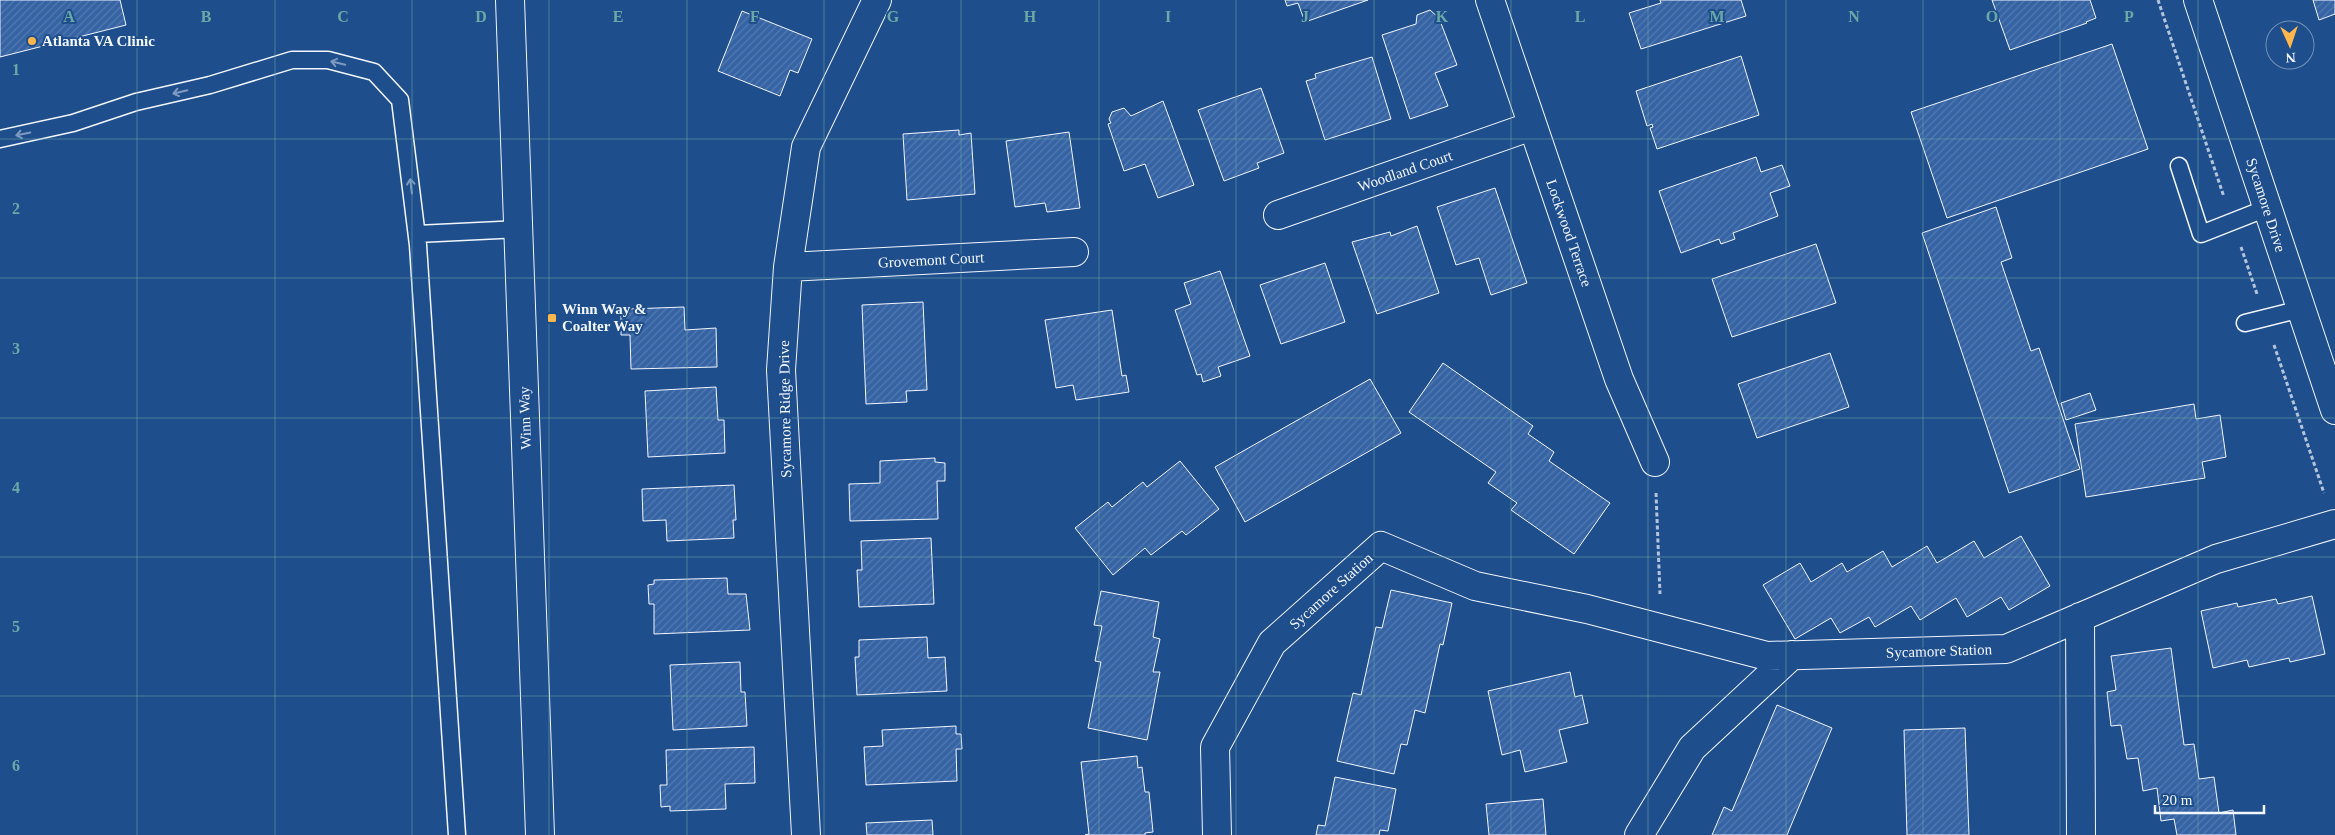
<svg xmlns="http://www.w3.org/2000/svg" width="2335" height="835" font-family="Georgia,serif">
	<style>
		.building { fill: url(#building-hatch); stroke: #f2f6ff }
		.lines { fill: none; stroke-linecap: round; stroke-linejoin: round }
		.service-casing { stroke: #f2f6ff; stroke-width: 19 }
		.minor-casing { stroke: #f2f6ff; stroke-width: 30 }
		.tertiary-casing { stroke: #f2f6ff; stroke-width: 30 }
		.path { stroke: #b3c4dc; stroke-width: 3; stroke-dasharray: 4 2.5; stroke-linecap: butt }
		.service { stroke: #1f4e8c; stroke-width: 16 }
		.minor { stroke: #1f4e8c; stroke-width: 28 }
		.tertiary { stroke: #1f4e8c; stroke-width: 28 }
		.oneway { stroke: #7e9ac0 }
		.grid { fill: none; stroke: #6aa9a8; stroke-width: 1; stroke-opacity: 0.55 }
		.poi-dot { fill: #ffb74d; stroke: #1f4e8c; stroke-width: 2 }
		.labels { text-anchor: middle; stroke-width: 4; stroke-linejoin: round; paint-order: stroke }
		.poi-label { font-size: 15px; font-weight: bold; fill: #f2f6ff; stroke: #1f4e8c; text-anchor: start }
		.street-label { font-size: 15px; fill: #f2f6ff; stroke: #1f4e8c }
		.grid-label { font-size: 16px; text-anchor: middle; font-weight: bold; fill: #6aa9a8; stroke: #1f4e8c; stroke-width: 4; stroke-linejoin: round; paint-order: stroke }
	</style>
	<defs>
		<pattern id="building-hatch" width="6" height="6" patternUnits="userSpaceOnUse" patternTransform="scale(1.25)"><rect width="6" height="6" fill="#3563a3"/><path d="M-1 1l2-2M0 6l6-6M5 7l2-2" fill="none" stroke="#537ab1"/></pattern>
	</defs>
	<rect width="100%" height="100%" fill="#1f4e8c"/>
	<!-- building -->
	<path class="building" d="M0,0H120L126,25L0,57Z
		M1285,0H1368L1305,22L1298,3L1287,6Z
		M1660,0H1741L1746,16L1641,49L1629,13L1661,3Z
		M1992,0H2090L2096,18L2086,22L2087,23L2010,50Z
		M2313,0H2335V14L2319,20Z
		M1430,10L1439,18L1457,65L1435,73L1448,106L1410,119L1382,35L1416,24L1417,15Z
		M742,11L812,39L798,73L790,70L780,96L718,71Z
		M2112,44L2148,149L1947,218L1911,112Z
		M1741,56L1759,115L1657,149L1650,128L1653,127L1652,124L1647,126L1636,91Z
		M1372,57L1391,119L1325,140L1306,81L1316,78L1315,74Z
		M1261,88L1284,153L1257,163L1259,168L1224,181L1198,110Z
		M1163,101L1194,185L1158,198L1145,164L1124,171L1108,124L1111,123L1109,119L1112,112L1124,108L1131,116Z
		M959,130V135L971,133L975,194L907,200L903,134Z
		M1069,132L1080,208L1047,212L1045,203L1015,207L1006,141Z
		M1756,157L1761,172L1782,165L1790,186L1770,193L1778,216L1733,233L1735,239L1721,244L1719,239L1681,253L1659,191Z
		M1495,188L1527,283L1491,295L1479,258L1456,265L1437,207Z
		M1996,207L2012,258L2001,262L2031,351L2039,348L2080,469L2009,493L1922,233Z
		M1417,226L1439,293L1377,314L1352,242L1390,232L1391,236Z
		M1816,244L1836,303L1732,337L1712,279Z
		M1325,263L1345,322L1281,344L1260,285Z
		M1220,271L1250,356L1218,367L1221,376L1203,382L1201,374L1197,375L1175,310L1191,304L1184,283Z
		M923,302L927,390L906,391L907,402L866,404L862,305Z
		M684,307L685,330L716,328L717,367L631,369L630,335H621V315L629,314V309Z
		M1112,310L1122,376L1126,375L1129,392L1076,400L1073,385L1056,388L1045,320Z
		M1830,353L1849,407L1757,438L1738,384Z
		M1443,363L1533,426L1528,434L1554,452L1549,461L1610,503L1574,554L1511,510L1517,503L1488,483L1496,472L1409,412Z
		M1370,379L1401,433L1245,522L1215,467Z
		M716,387L718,420H724L725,453L648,457L645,391Z
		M2090,393L2096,410L2066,420L2061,403Z
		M2194,404L2196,419L2220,415L2226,457L2202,462L2205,478L2086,497L2075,424Z
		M935,458V462L945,463V481H937L938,519L850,521L849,484L880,483V461Z
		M1180,461L1219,509L1186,535L1182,531L1151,555L1145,548L1113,575L1075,528L1108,502L1112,507L1143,482L1147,487Z
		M734,485L736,520H733L734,538L667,541L666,520L643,521L642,489Z
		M2021,536L2050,586L2009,610L2001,597L1967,617L1956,598L1920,620L1911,606L1875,627L1869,617L1840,633L1831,618L1795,639L1763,585L1800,563L1811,582L1842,563L1847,572L1883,551L1892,567L1927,546L1937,563L1974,541L1984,558Z
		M931,538L934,604L859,607L857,570H862L861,541Z
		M727,578L728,594H746L750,630L654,634V604H649L648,585L654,584V580Z
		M1391,590L1452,603L1443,645L1440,644L1425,713L1415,710L1407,745L1401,744L1394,774L1337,761L1353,693L1361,695L1376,627L1382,628Z
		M1101,591L1159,602L1153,637L1160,639L1153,672H1160L1147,740L1088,728L1101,662L1095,661L1102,626L1094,625Z
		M2312,596L2325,654L2290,662L2289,658L2249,667L2247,660L2213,668L2201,611L2237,603L2238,607L2276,599L2278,604Z
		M927,637L928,658L945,657L947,691L857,695L855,657H859V640Z
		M2171,648L2184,745L2194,744L2199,779L2214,777L2219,813L2233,810L2236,835H2177L2174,819L2161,821L2157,788L2143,791L2138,758L2127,759L2121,725L2111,726L2107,692L2116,690L2111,656Z
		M740,662L741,692H745L747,726L673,730L670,665Z
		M1570,672L1575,697L1582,695L1588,723L1559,730L1567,762L1525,772L1520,750L1502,755L1488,691Z
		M1777,705L1832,728L1787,835H1712L1724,807L1732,811Z
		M956,726V734H961L962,749H956L957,781L866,785L864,747L883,746L882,730Z
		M1965,728L1969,835H1907L1904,730Z
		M754,747L755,783L725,784L726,809L670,811V806L661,807L660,785H667L666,750Z
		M1137,756L1138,768L1142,767L1145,792H1149L1153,832L1145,833V835H1085L1089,834L1081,762Z
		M1335,777L1396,789L1388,831L1380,830L1379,835H1316L1318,825L1325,826Z
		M1543,799L1546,835H1489L1486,804Z
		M932,820L933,835H867L866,823Z"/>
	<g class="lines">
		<!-- service casing -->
		<g class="service-casing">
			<path id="service" d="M0,139L73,123L136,102L210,85L292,60H328L374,72L400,100L418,245L457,835
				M2179,166L2201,234L2267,208
				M417,234L518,229
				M2245,323L2301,309"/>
		</g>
		<!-- minor casing -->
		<g class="minor-casing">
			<path id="minor" d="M1490,0L1619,379L1655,462
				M1278,215L1532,126
				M788,267L1074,252
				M2080,617L2081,835
				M806,835L781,370L788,267L806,147L877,0
				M1217,835L1215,747L1272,643L1381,546L1475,586L1587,609L1767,656L2006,649L2216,559L2335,524
				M1639,835L1692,748L1792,655"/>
		</g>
		<!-- tertiary casing -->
		<g class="tertiary-casing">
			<path id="tertiary" d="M510,0L540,835
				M2198,0L2335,410"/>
		</g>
		<!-- path -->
		<path class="path" d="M2158,0L2224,197
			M2241,247L2257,294
			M2274,345L2324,493
			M1656,493L1660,594"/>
		<!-- service -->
		<use href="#service" class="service"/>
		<!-- minor -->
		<use href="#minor" class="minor"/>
		<!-- tertiary -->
		<use href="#tertiary" class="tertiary"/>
	</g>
	<!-- one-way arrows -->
	<defs><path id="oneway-shaft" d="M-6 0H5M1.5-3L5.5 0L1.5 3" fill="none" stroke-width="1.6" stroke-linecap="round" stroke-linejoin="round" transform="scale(1.25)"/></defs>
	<g class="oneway">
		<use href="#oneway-shaft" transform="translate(338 63) rotate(-166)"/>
		<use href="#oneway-shaft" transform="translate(180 92) rotate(167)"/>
		<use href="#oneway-shaft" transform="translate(23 134) rotate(168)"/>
		<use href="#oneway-shaft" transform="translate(411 186) rotate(-97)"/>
	</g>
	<!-- grid -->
	<path class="grid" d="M137,0V835M275,0V835M412,0V835M549,0V835M687,0V835M824,0V835M961,0V835M1099,0V835M1236,0V835M1374,0V835M1511,0V835M1648,0V835M1786,0V835M1923,0V835M2060,0V835M2198,0V835M0,139H2335M0,278H2335M0,418H2335M0,557H2335M0,696H2335"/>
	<!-- markers -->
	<g class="poi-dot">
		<circle cx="32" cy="41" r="5"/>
		<rect x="547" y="313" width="10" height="10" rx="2.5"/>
	</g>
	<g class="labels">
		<!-- poi labels -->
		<g class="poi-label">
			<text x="42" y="46">Atlanta VA Clinic</text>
			<text x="562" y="314">Winn Way &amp;<tspan x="562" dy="17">Coalter Way</tspan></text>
		</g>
		<!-- street labels -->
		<g class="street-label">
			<text transform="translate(1405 171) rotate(-19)" y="5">Woodland Court</text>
			<text transform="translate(2266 205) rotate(72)" y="5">Sycamore Drive</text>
			<text transform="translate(1569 233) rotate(71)" y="5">Lockwood Terrace</text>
			<text transform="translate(931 260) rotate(-3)" y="5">Grovemont Court</text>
			<text transform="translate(785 409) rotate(-91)" y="5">Sycamore Ridge Drive</text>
			<text transform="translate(525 418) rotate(-92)" y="5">Winn Way</text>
			<text transform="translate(1331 591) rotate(-42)" y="5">Sycamore Station</text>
			<text transform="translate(1939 651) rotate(-2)" y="5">Sycamore Station</text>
		</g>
	</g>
	<g class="grid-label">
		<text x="69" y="22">A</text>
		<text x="206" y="22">B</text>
		<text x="343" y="22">C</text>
		<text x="481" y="22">D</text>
		<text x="618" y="22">E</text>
		<text x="755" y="22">F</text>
		<text x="893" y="22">G</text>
		<text x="1030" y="22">H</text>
		<text x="1168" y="22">I</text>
		<text x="1305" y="22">J</text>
		<text x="1442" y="22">K</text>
		<text x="1580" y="22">L</text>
		<text x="1717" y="22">M</text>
		<text x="1854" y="22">N</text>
		<text x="1992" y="22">O</text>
		<text x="2129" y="22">P</text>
		<text x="16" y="75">1</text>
		<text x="16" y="214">2</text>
		<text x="16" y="354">3</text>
		<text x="16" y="493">4</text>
		<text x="16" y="632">5</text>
		<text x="16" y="771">6</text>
	</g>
	<!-- north arrow -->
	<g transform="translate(2290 45) rotate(177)"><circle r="24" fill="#1f4e8c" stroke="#7391ba"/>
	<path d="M0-4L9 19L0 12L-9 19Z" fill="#ffb74d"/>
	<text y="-8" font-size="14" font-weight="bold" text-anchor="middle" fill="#f2f6ff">N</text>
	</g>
	<!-- scale -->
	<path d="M2155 805v8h109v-8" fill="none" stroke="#f2f6ff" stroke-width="2.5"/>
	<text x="2162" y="805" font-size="15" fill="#f2f6ff" stroke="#1f4e8c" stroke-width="4" paint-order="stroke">20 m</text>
</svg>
